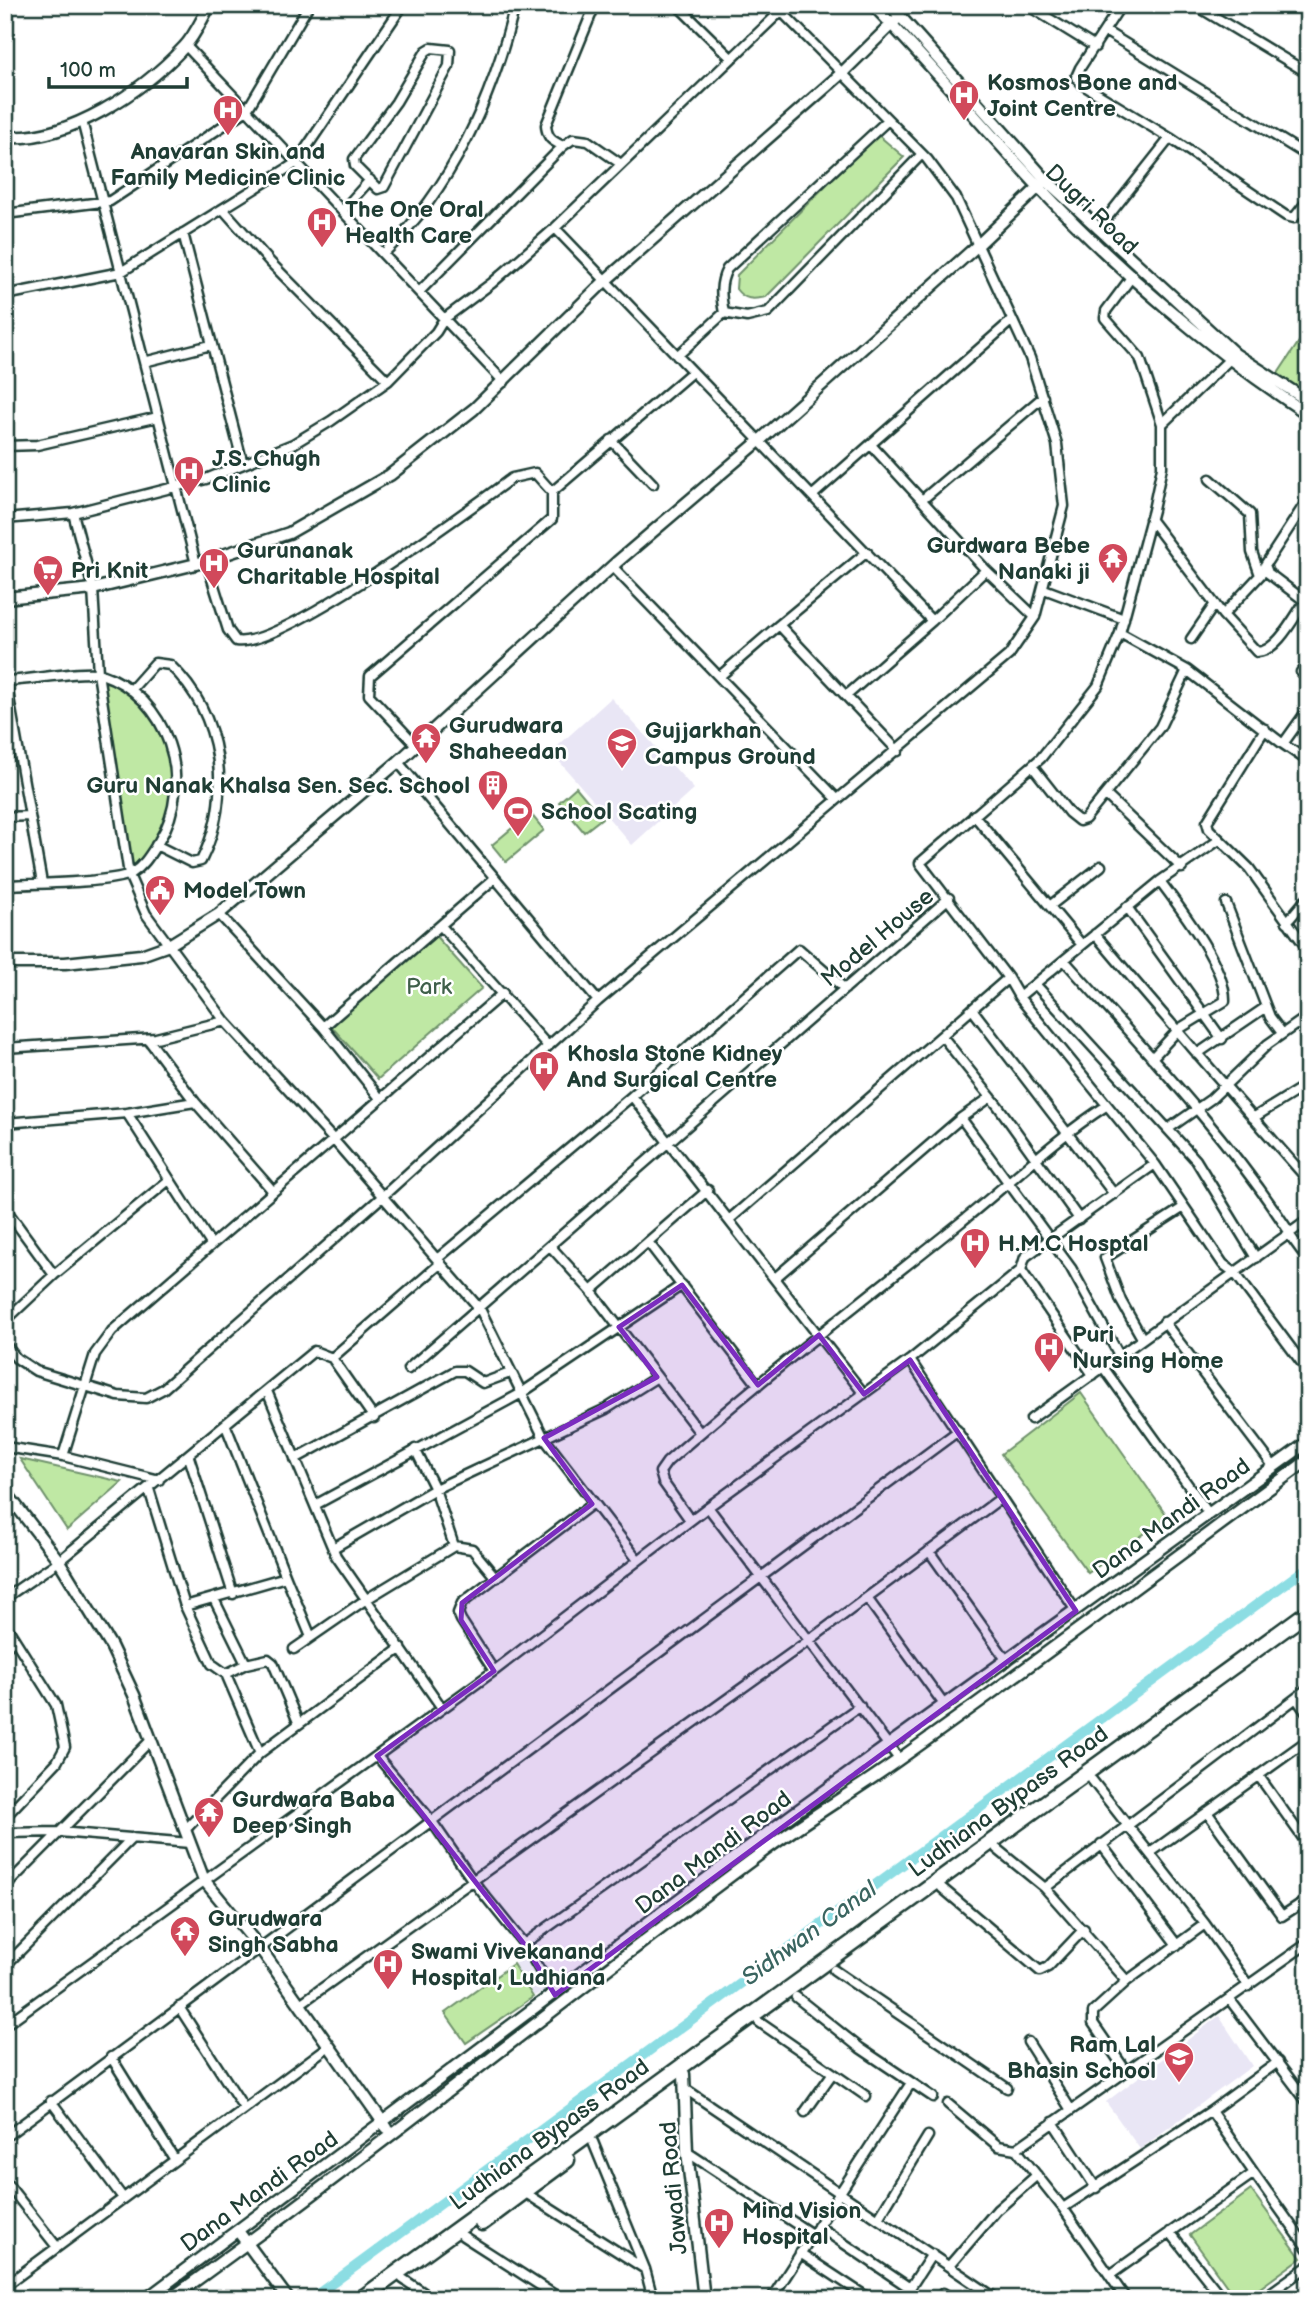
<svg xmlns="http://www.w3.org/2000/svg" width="1313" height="2304" font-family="'Balsamiq Sans',sans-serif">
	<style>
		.built { fill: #e9e6f5 }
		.green { fill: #bfe8a4; stroke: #6f926c; stroke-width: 2 }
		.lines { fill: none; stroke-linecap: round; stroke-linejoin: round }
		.canal { stroke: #8cdde3; stroke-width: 10 }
		.minor-casing { stroke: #1f3d34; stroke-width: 13 }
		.tertiary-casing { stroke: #1f3d34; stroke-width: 15 }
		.trunk-casing { stroke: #1f3d34; stroke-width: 19 }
		.minor { stroke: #fff; stroke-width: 8 }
		.tertiary { stroke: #fff; stroke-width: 10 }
		.trunk { stroke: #fff; stroke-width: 14 }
		.marked { fill: #7b2cbf; fill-opacity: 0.2; stroke: #7b2cbf; stroke-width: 5; stroke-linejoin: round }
		.labels { text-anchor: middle; stroke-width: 5; stroke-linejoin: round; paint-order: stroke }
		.poi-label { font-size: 23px; font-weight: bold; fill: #1f3d34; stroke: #fff; text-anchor: start }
		.street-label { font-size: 23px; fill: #1f3d34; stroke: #fff }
		.park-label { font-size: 23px; fill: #3f5f4a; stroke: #fff }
		.water-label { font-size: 24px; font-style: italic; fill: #3a6560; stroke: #fff }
	</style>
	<rect width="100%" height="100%" fill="#fff"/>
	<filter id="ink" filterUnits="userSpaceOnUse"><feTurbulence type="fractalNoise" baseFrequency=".0143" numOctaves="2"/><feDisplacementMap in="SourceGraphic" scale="14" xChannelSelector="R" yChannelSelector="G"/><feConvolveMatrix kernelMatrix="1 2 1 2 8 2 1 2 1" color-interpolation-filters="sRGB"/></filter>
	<g filter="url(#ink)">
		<!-- built -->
		<path class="built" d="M611,698L694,789L632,845L551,752Z
			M527,1954L549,1989L534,1996L514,1964Z
			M1219,2016L1252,2066L1140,2149L1106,2102Z"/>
		<!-- green -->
		<path class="green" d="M877,134L904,157L766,297C753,300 744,300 736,289L737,275Z
			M1308,328V395L1277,375Z
			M101,678C113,683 130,689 140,698C144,703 148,711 151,716C183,764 182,836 130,871Z
			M576,787L602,818L584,832L559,802Z
			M530,813L544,830L506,862L492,845Z
			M433,933L482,988L378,1079L331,1026Z
			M1081,1393L1168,1517L1088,1573L1001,1454Z
			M20,1459L122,1482L67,1530Z
			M513,1964L533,1997L466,2043L445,2013Z
			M1251,2190L1301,2258L1245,2299H1236L1190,2235Z"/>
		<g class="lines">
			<!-- canal -->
			<path class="canal" d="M311,2299L1308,1567"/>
			<!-- minor casing -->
			<g class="minor-casing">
				<path id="minor" d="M595,5L546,125C547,138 552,141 563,146L573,139L588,141L621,164
					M677,5L731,58
					M1027,5L1095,47
					M1121,5L1080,68L1076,77L1083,85L1170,138L1286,216L1294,218L1308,200
					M1195,5L1308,73
					M5,9L8,5
					M1105,31L1308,156
					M186,46L504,382
					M431,48L450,50L449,66L384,187L378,189L355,166L354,159L396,102L426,51Z
					M82,121L196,564
					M223,209L270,262L388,381
					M342,211L370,180
					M5,214L110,201L247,110L309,5
					M555,228L932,621L986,570L871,445
					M1098,229L1170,138
					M183,233L243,464
					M383,254C452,189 493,97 515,5
					M1133,275L1106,311L1105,318L1140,358L1162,424
					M419,292L563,146
					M5,295L121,272L296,163L403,5
					M724,313C721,297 719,284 727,269L888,120
					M677,356L724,313L747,317L768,312L922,154
					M144,362L211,345
					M611,440L653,484
					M5,446L37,445L158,417
					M1210,479L1250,514L1252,552L1260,575
					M552,492L692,372
					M813,495L1011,321
					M922,500L1043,397
					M73,513L93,589L98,673L129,875L146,914L225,1021L332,1138L480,1309L544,1438L638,1560
					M5,519L73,513L206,479L293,444L331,421L388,381L436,332L444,319L492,283L555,228L781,11
					M1150,519L1223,615L1257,652C1278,652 1296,613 1308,597
					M206,560L228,630L236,641C280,649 468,510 512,478L535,473L552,492V519L370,676L369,695L416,745
					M612,566L837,799
					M986,570L1035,617
					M1044,589L1124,619
					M1305,601L1268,573L1265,565L1308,499
					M1223,615L1264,571
					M779,625L867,552
					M1120,633L1187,670L1283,744L1308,709
					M1191,639L1215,604
					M1301,672L1308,663
					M720,676L779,625L898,751
					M5,681C27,681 85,669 101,674C168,696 196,782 159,841C151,853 145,865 132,873C115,883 30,884 5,885
					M6,681L42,883
					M131,690L155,663L170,665C223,715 233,797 201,861L192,863L156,845
					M846,696L932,621
					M1265,729L1207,822L1209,829L1249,868L1308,950
					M1283,744L1308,761
					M398,762L598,1001
					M1032,766L1069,813L1079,821L1085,819L1160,727L1187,670
					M1106,795L1182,868
					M974,815L1082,945
					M5,817L30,816
					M1226,903L1270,1017L1282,1033
					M1051,905L1101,866
					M1127,907L1222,1039
					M219,914L323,1027L379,1097
					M1287,922L1308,897
					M441,926L548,1046
					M1095,934C1164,1017 1236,1098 1308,1180
					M1064,960C1143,1048 1225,1133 1290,1233
					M1008,978L1019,997L1155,1164L1223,1264L1235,1273L1308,1371
					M1035,984L1196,1160L1256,1258
					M1019,997L1160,881L1219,840
					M972,1009L1114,1194
					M1298,1025L1308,1030
					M323,1027L495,878
					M942,1036L998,1106L1079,1219
					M148,1039L195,1102
					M5,1048L156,1038L225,1021
					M1197,1054L1266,1007
					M1152,1058L1179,1029L1225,1001C1226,967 1181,909 1160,881
					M632,1096L864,1394
					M991,1097L961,1118L1071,1268L1119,1355
					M1253,1118L1308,1084
					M5,1123L127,1113
					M1168,1129L1211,1099L1268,1044L1308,1016
					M5,1208L54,1275
					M730,1219L1008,978L920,863L1041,758L1098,686L1120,633L1153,510L1162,467V424L1233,356
					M1289,1234L1308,1260
					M648,1242L758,1385
					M211,1244L127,1113L195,1102L272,1190
					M551,1247L591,1291
					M437,1259L632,1096L799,949L845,989
					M1021,1270L1025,1257L1155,1164
					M775,1278L961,1118
					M5,1321L54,1275L169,1180
					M1164,1322L1274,1467
					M1142,1338L1121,1301L1105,1258L1184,1207
					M5,1344L16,1358L36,1371L118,1396L146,1398L163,1389L383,1196L598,1001L1009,655L1035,617L1064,506L1057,444L1030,358L956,198L927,159L775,5
					M332,1358L441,1263
					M910,1360L1076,1611
					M1103,1367L1209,1514
					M408,1369L949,898
					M267,1391L336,1556L442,1708
					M1031,1419L1308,1220
					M226,1426L286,1577
					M700,1433L591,1291L708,1190
					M5,1447L63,1456L159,1480
					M415,1449L435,1489L454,1546
					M63,1456L95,1354L112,1331L503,993
					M189,1457L233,1594
					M295,1459L455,1371H465L483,1383L510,1373
					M149,1489L185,1606L212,1664L226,1674L260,1753
					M315,1505L520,1394L682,1285
					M708,1507L899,1759
					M690,1520L663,1482L660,1472L667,1462C762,1378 862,1301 961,1222C1010,1183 1053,1140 1106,1106
					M333,1548L435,1489L606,1409L657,1377
					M929,1551L1007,1661
					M5,1598L59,1561L314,1351L332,1358L374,1418
					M867,1598L945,1706
					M214,1599L246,1664
					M185,1606L286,1577L311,1637
					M5,1624L56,1705L65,1747L57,1762L5,1817
					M5,1649L14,1639
					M294,1649L365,1600L454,1546L472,1549L496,1578
					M494,1671L461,1620L458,1613L462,1603L592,1504
					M226,1674L246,1664L268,1659L273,1663L298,1722
					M1296,1698L1308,1715
					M377,1756L431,1820L473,1881L524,1944L555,1995
					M1258,1775L1308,1845
					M1092,1780L1205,1924L1249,1986
					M1207,1812L1282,1916L1308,1899
					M185,1830L260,1753L401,1648
					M5,1833L59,1832L190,1843
					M1101,1844L1177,1945
					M997,1849L1045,1888
					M1150,1853L1308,1740
					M5,1887L151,1740
					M942,1888L1040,1971L1048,1967L1084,1929
					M524,1944L860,1706
					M5,1966L132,1838
					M834,1970L1007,2088
					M1127,1981L1045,1888L1308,1689
					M796,1997L860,2048L933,2097
					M1230,2000L1308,2103
					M179,2007L244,2108
					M303,2008L300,2004L811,1639L1001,1498
					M759,2022L866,2096
					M5,2025L494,1671L708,1507L910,1360L1021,1270L1093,1375
					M1028,2042L1071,2110
					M111,2057L175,2160
					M1126,2071L1093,2023V2012L1127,1981L1205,1924
					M684,2088L997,2299
					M51,2101L123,2198
					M948,2104L998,2146L1016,2149L1308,1943
					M1211,2111L1254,2173
					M805,2112L832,2074
					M1053,2122L1096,2188
					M5,2137L958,1431
					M593,2142L645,2269L653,2299
					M1016,2149L1063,2208L1126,2299
					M687,2152L813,2235
					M5,2181L57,2247
					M524,2192L645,2269
					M1063,2208L1211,2111L1278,2062
					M879,2217L928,2136
					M818,2226L910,2288L932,2254
					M1170,2232L1223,2299
					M463,2236L561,2299
					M800,2253L870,2299
					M949,2266L997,2210L1037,2175
					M1110,2275L1254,2173L1308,2249
					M403,2279L433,2299
					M5,2286L329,2046L326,2041
					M943,2293L952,2299
					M771,2299L911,2083
					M903,2299L910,2288
					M1262,2299L1308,2266"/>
			</g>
			<!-- tertiary casing -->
			<g class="tertiary-casing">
				<path id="tertiary" d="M873,5C930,63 982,126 1037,185C1114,267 1214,353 1308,414
					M890,5L1046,180L1235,354L1308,401
					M5,137C68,142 143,91 184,47C195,36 202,18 210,5
					M5,598L93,589L196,564L289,533L390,475L474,409L606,280L842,73L900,16
					M5,963H65L141,955L169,945L219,914L398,762L617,562L758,442L978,245L1046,180
					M5,1491L59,1561L111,1646L134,1695L204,1880L260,1948L387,2128
					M684,2074L687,2152L704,2299
					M238,2231L288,2299
					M146,2299L790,1816L1308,1442
					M170,2299C370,2156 562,2000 760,1854C805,1820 855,1791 901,1758C1038,1661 1173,1559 1308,1460"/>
			</g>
			<!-- trunk casing -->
			<g class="trunk-casing">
				<path id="trunk" d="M482,2223L567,2160
					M361,2299L1308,1612"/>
			</g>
			<!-- minor -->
			<use href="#minor" class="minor"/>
			<!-- tertiary -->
			<use href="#tertiary" class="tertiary"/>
			<!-- trunk -->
			<use href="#trunk" class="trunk"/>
		</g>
	</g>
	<!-- marked area -->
	<path class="marked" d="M682,1285L758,1385L819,1335L864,1394L910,1360L1076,1611L555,1995L524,1944L377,1756L494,1671L461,1620L462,1603L592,1504L544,1438L657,1377L619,1327Z"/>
	<!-- icons -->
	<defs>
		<g id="hospital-pin" transform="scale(1.575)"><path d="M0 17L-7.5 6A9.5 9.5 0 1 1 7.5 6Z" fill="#d1495b" stroke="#fff"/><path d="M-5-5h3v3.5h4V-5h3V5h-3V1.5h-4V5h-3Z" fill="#fff"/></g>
		<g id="temple-pin" transform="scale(1.575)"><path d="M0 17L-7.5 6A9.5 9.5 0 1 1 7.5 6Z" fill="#d1495b" stroke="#fff"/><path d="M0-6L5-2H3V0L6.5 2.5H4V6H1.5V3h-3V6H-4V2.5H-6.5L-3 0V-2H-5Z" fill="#fff"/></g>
		<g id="supermarket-pin" transform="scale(1.575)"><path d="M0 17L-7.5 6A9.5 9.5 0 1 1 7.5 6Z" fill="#d1495b" stroke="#fff"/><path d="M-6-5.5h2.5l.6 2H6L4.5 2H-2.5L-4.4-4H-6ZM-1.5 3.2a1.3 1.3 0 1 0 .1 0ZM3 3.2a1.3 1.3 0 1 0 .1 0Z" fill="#fff"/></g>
		<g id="school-pin" transform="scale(1.575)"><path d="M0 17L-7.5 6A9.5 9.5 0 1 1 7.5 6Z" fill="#d1495b" stroke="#fff"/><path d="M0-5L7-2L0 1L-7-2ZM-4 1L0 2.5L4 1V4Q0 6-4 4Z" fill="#fff"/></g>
		<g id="building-pin" transform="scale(1.575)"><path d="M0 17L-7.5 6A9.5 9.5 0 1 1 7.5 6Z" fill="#d1495b" stroke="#fff"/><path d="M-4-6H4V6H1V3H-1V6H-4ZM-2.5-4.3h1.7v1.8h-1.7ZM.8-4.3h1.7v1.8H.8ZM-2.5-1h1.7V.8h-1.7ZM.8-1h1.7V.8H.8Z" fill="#fff"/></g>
		<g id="stadium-pin" transform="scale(1.575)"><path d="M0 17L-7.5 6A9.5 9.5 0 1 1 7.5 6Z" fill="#d1495b" stroke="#fff"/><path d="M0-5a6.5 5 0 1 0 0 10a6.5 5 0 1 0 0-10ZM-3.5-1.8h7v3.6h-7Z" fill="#fff"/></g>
		<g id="civic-pin" transform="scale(1.575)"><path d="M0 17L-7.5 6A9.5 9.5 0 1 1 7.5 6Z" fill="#d1495b" stroke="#fff"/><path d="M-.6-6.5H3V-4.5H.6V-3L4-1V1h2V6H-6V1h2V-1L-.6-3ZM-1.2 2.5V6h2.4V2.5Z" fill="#fff"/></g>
	</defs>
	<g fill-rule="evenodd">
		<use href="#hospital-pin" x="964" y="95"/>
		<use href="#hospital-pin" x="228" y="110"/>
		<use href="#hospital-pin" x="322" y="222"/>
		<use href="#hospital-pin" x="189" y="471"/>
		<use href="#temple-pin" x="1113" y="558"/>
		<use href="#hospital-pin" x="214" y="563"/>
		<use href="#supermarket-pin" x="48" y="570"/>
		<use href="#temple-pin" x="426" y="738"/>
		<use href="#school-pin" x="622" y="743"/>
		<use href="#building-pin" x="493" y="785"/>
		<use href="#stadium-pin" x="518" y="811"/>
		<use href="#civic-pin" x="160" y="890"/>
		<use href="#hospital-pin" x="544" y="1066"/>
		<use href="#hospital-pin" x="975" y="1243"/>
		<use href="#hospital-pin" x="1049" y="1347"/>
		<use href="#temple-pin" x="209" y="1812"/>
		<use href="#temple-pin" x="185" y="1931"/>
		<use href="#hospital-pin" x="388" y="1964"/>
		<use href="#school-pin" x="1179" y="2057"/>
		<use href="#hospital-pin" x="719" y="2223"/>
	</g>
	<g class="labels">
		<!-- poi labels -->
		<g class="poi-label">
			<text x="987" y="90">Kosmos Bone and<tspan x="987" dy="26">Joint Centre</tspan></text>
			<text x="228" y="159" text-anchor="middle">Anavaran Skin and<tspan x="228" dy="26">Family Medicine Clinic</tspan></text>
			<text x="345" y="217">The One Oral<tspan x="345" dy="26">Health Care</tspan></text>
			<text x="212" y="466">J.S. Chugh<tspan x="212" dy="26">Clinic</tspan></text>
			<text x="1090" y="553" text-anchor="end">Gurdwara Bebe<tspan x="1090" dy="26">Nanaki ji</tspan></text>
			<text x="237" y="558">Gurunanak<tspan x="237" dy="26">Charitable Hospital</tspan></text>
			<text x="71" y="578">Pri Knit</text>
			<text x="449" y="733">Gurudwara<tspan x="449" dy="26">Shaheedan</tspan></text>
			<text x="645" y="738">Gujjarkhan<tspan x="645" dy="26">Campus Ground</tspan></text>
			<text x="470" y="793" text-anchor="end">Guru Nanak Khalsa Sen. Sec. School</text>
			<text x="541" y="819">School Scating</text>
			<text x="183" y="898">Model Town</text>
			<text x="567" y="1061">Khosla Stone Kidney<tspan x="567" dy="26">And Surgical Centre</tspan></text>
			<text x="998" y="1251">H.M.C Hosptal</text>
			<text x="1072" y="1342">Puri<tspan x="1072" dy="26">Nursing Home</tspan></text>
			<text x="232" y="1807">Gurdwara Baba<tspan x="232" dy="26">Deep Singh</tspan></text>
			<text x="208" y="1926">Gurudwara<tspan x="208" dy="26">Singh Sabha</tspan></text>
			<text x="411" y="1959">Swami Vivekanand<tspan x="411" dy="26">Hospital, Ludhiana</tspan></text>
			<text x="1156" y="2052" text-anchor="end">Ram Lal<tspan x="1156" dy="26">Bhasin School</tspan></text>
			<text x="742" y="2218">Mind Vision<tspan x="742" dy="26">Hospital</tspan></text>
		</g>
		<!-- street labels -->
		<g class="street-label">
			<text transform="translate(1092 209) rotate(44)" y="8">Dugri Road</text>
			<text transform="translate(877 937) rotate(-40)" y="8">Model House</text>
			<text transform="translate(1171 1518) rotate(-36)" y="8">Dana Mandi Road</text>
			<text transform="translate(1008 1801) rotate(-36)" y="8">Ludhiana Bypass Road</text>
			<text transform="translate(713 1852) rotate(-37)" y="8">Dana Mandi Road</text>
			<text transform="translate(549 2134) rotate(-36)" y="8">Ludhiana Bypass Road</text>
			<text transform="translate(673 2188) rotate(-95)" y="8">Jawadi Road</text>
			<text transform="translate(259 2191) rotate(-36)" y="8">Dana Mandi Road</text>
		</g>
		<!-- park labels -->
		<g class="park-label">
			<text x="429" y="994">Park</text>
		</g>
		<!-- water labels -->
		<g class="water-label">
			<text transform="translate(809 1933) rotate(-36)" y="8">Sidhwan Canal</text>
		</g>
	</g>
	<!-- margin -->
	<rect width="1313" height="2304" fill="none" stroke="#fff" stroke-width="28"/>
	<rect x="14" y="14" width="1285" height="2276" fill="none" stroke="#1f3d34" stroke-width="2.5" filter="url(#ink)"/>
	<!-- scale -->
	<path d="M49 77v10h138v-10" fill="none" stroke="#1f3d34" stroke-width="3.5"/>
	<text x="60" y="77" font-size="21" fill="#1f3d34" stroke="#ffffff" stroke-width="5" paint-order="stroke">100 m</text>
</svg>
